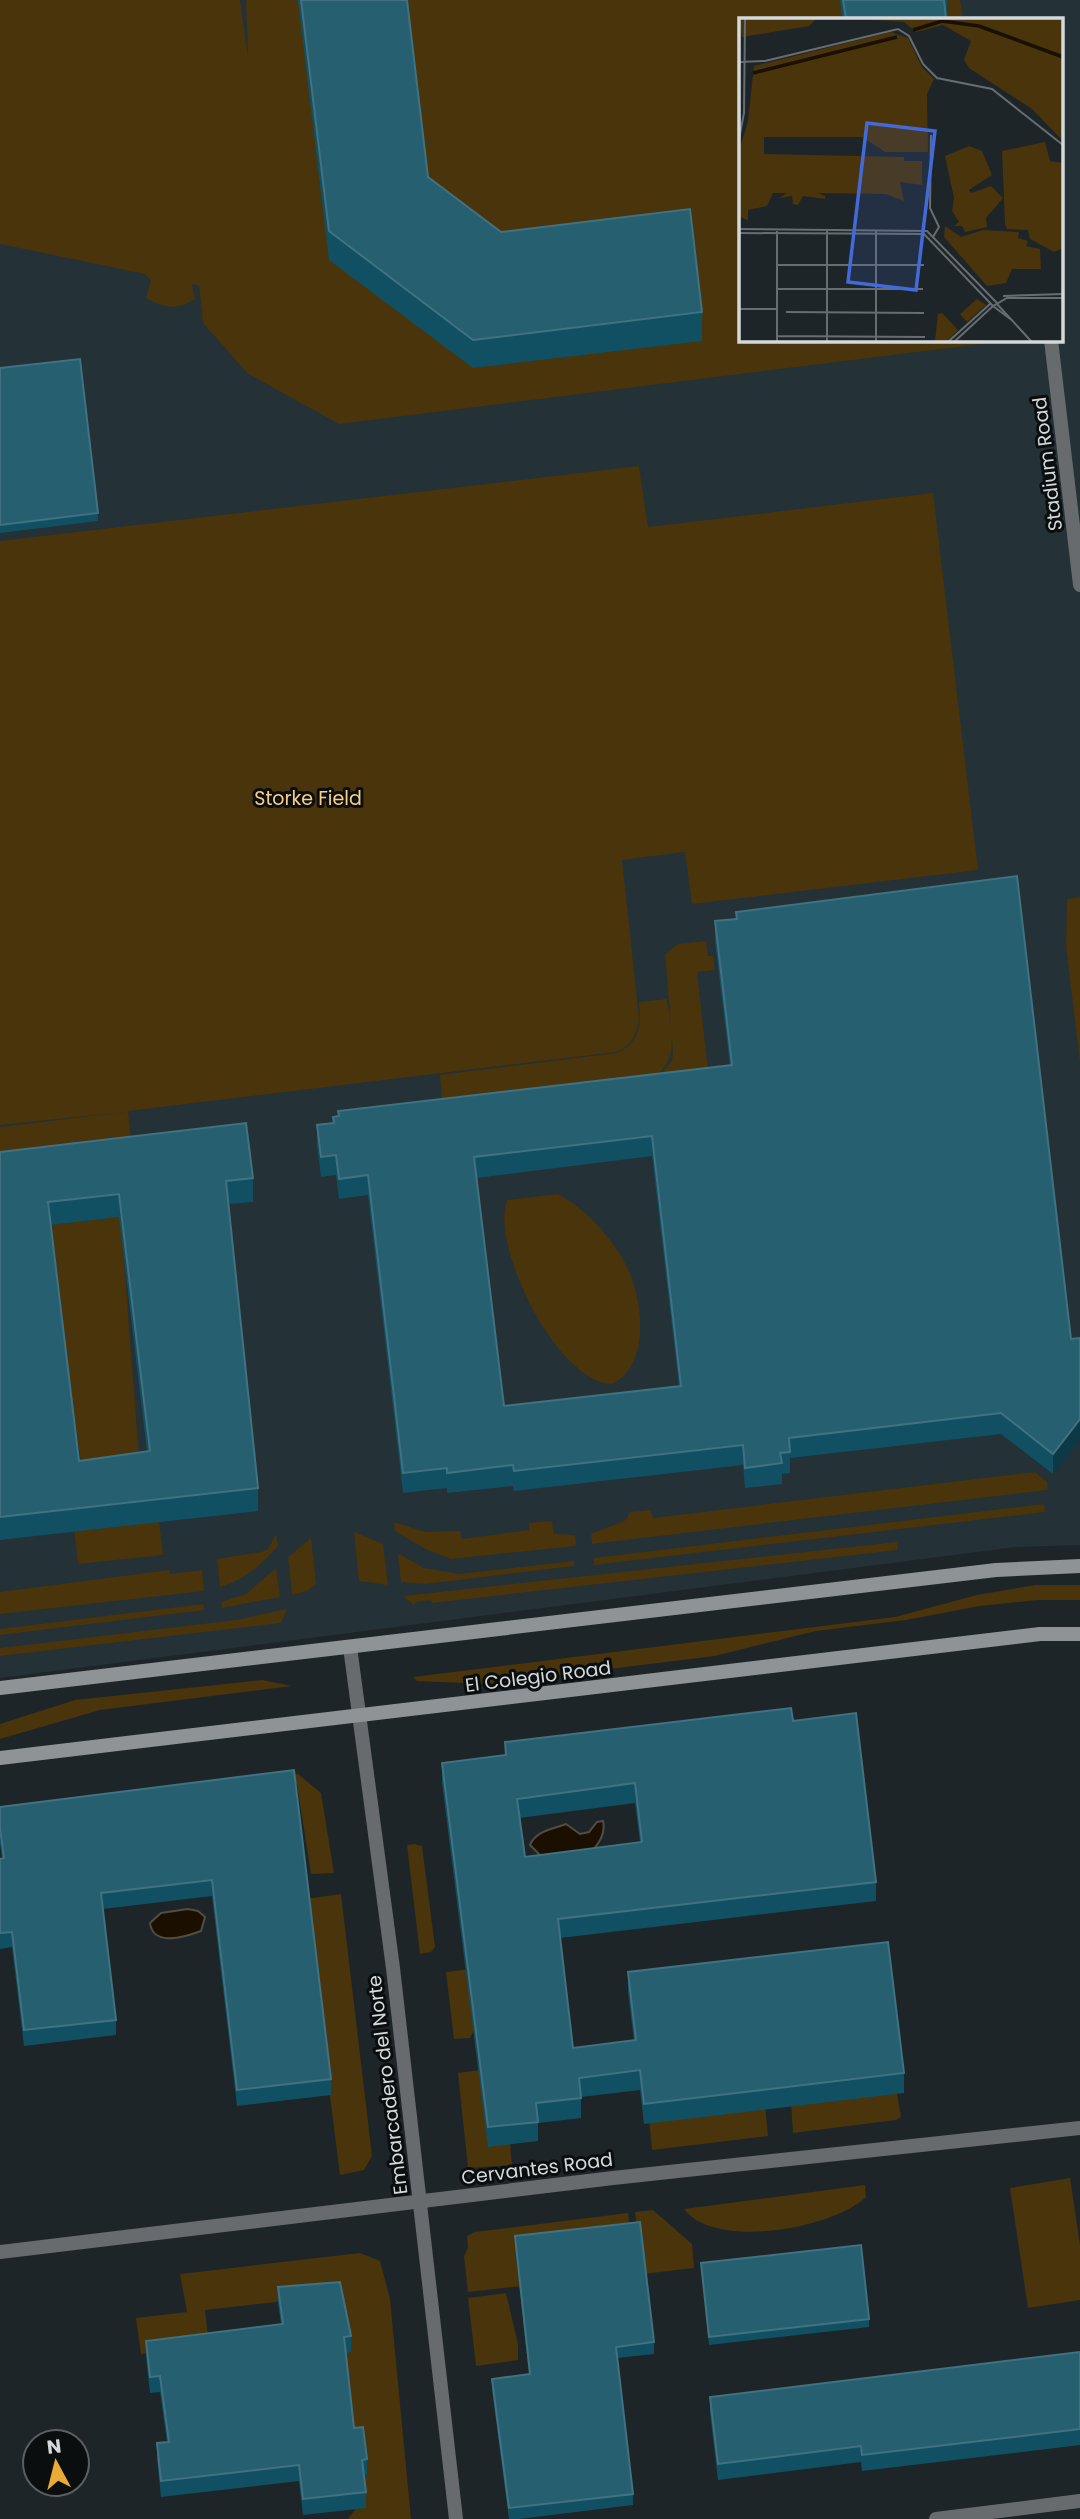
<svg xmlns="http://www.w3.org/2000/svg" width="1080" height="2519" font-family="Poppins,sans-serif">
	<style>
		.built { fill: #243136; fill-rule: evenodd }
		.green { fill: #49340b }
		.water { fill: #1b0f00; stroke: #524c42; stroke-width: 2 }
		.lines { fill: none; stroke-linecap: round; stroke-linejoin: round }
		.minor { stroke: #676b6d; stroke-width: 14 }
		.tertiary { stroke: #676b6d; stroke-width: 14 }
		.secondary { stroke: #8e9496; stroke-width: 14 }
		.wall { fill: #115063; fill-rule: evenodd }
		.shaded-wall { fill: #0d3946 }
		.building { fill: #265f70; stroke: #417281; stroke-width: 2; fill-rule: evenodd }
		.labels { text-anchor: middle; stroke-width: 6; stroke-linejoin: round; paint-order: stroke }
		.street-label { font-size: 19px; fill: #d4d9db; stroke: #0b0e0f }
		.park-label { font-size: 19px; fill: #f8ce89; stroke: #0b0e0f }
		.inset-river { fill: none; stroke: #1b0f00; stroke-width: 3.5 }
		.inset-road { fill: none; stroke: #676d70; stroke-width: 2 }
		.view { fill: #426ad9; fill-opacity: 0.15; stroke: #426ad9; stroke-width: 3.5 }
		.inset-edge { fill: none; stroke: #d4d9db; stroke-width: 3.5 }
	</style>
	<rect width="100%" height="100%" fill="#1e2528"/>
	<!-- built -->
	<path class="built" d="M0,0H1080V1545L1016,1547L0,1678ZM740,19H1061V340H740Z"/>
	<!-- green -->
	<path class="green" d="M0,0H240L248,58L246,0H960L963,19H740V340L1005,341L339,424L247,373L203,323L199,285L192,284L195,299C176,311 165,308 146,298L151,280L145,274L0,244Z
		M639,466L648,527L933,493L978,870L692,904L685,852L622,860L639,1018C637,1035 632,1045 616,1052L128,1111L131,1140L0,1155V1127L125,1112L0,1125V541Z
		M1080,897V1062L1066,946L1067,899Z
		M706,941L708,956H713L715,970L697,972L708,1070L659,1076L672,1061L673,1051L665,954L678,944Z
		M667,999C670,1025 680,1055 658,1074L442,1103L440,1075L616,1053C640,1043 641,1026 639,1002Z
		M557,1194C584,1206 614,1240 627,1267C643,1298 651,1366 612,1384C558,1383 490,1247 507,1200Z
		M162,1212L124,1260L140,1470L83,1477L53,1265L9,1230Z
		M1035,1472L1047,1482L1048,1490L592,1544L591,1534L626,1520L630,1512L651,1510L653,1518Z
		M157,1502L163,1555L78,1564L72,1511Z
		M1044,1504L1045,1512L594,1565V1558Z
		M548,1521L552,1522L554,1534L575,1535L576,1546L451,1559L427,1550L395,1531L394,1522L425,1532L460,1531L462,1539L529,1530V1523Z
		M354,1532L383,1544L388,1585L359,1581Z
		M276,1534L278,1546C261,1565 245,1580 220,1587L217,1559L261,1552L268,1549Z
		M311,1538L316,1584L307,1591L292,1595L288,1557Z
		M897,1542L898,1550L432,1603L431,1600L416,1602L414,1605L403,1596Z
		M398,1553L424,1568L459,1574L574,1561V1566L426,1584L401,1582Z
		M276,1568L280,1597L222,1608L221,1602L246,1594Z
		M169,1570L170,1574L202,1570L204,1591L0,1614V1592Z
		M1035,1585H1080V1600H1037L980,1606L906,1620L816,1631L715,1656L487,1684L417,1681L413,1677L895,1617L977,1595Z
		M203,1604L205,1610L0,1635V1629Z
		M287,1609L281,1623L0,1656V1648L236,1620Z
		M262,1680L292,1686L100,1710L0,1739V1724L75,1700Z
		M298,1774L321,1793L334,1873L311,1874L297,1784L113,1804V1796Z
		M415,1844L422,1846L435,1947L431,1952L420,1954L407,1845Z
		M341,1894L372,2156L364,2170L340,2175L305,1899Z
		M471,1969L477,2024L470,2038L454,2039L446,1972Z
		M502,2067L512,2165L468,2168L458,2073Z
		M896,2088L901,2117L896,2120L793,2133L791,2101Z
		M765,2104L768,2136L652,2150L649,2119Z
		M1070,2178L1080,2245V2300L1028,2308L1010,2188Z
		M865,2185L866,2197C833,2229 714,2250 684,2209Z
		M653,2210L692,2244L694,2268L643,2274L635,2212Z
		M628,2213L631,2237L522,2286L468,2292L464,2256L468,2248L467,2236L475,2232Z
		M360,2253L380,2261L390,2299L411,2519H348L355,2510L329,2296L205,2310L209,2346L141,2354L136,2318L187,2312L180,2274Z
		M506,2293L518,2344V2360L476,2366L468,2298Z"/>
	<!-- water -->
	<path class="water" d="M603,1821C606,1835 598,1844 590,1854L542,1857L530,1845C536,1831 552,1829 566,1824L580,1834L589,1832L597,1822Z
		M188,1909L198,1911L205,1917L201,1931C185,1937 153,1947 150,1923L161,1913Z"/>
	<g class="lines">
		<!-- minor -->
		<path class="minor" d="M350,1647L393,1968L456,2519
			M0,2252L613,2178L1080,2128
			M936,2519L1080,2501"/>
		<!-- tertiary -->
		<path class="tertiary" d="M1051,340L1080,585"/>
		<!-- secondary -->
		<path class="secondary" d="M0,1688L996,1570L1080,1566
			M0,1758L1040,1634H1080"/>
	</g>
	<!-- wall -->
	<path class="wall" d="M298,0H407L428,177L501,232L702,312V341L473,368L329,260Z
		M840,0H947V19H842Z
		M0,368L98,513V521L0,533Z
		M736,912L1071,1339L1053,1474L1001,1434L790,1458V1473L782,1474V1484L745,1488L743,1465L514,1491L513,1486L447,1493V1488L403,1493L368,1195L339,1199L336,1175L321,1177L317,1145V1125L333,1123V1117H338V1111L730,1066L715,942V921L736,919ZM652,1156L679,1386L504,1406L477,1178Z
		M0,1152L253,1178V1202L229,1204L258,1488V1511L0,1540ZM119,1217L147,1451L79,1461L51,1225Z
		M793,1721L876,1882V1901L560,1938L573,2048L634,2041L628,1992V1972L904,2073V2093L644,2124L640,2090L581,2097V2118L538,2123V2141L488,2147L442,1783V1763L505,1755V1742ZM635,1803L640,1842L525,1857L519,1818Z
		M294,1770L331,2079V2095L237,2106L212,1896L103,1909L116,2020V2035L24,2046L12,1947L0,1949V1859L2,1858L0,1844V1807Z
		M515,2236L654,2342V2354L617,2358L633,2494V2505L519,2519H509L492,2390V2379L529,2374L515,2248Z
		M701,2263L869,2319V2327L709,2345Z
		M278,2287L351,2336V2352L346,2353L354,2428L367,2459V2475H364L366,2492V2508L303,2515L299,2481L161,2497L157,2459V2443L167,2442L160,2392L150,2393L146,2357V2341L281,2324L278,2303Z
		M1080,2352V2445L862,2471L861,2462L718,2480L710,2413V2397Z"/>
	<!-- shaded-wall -->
	<path class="shaded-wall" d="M1080,1419V1440L1053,1474V1454Z"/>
	<!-- building -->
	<path class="building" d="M301,0H407L428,177L501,232L690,209L702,312L473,340L329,231Z
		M843,0H944L946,19H846Z
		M80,359L98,513L0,525V368Z
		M1017,876L1071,1339L1080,1338V1419L1053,1454L1001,1413L789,1438L790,1452L780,1453L782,1463L745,1468L743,1445L514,1471L513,1465L447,1473V1468L403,1473L368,1175L339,1179L336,1155L321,1157L317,1125L334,1123L333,1117L339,1116L338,1111L732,1065L715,921L737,919L736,912ZM652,1136L681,1386L504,1406L474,1157Z
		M246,1123L253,1178L226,1181L258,1488L0,1517V1152ZM119,1194L150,1451L79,1461L48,1202Z
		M791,1708L793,1721L856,1713L876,1882L558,1919L573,2048L636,2040L628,1972L888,1942L904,2073L644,2104L640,2070L579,2078L581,2098L536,2103L538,2122L488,2127L442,1763L506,1755L505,1742ZM635,1783L642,1842L525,1857L517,1799Z
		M294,1770L331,2079L237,2090L212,1880L101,1893L116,2020L24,2030L12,1932L0,1933V1859L4,1858L0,1828V1807Z
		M640,2222L654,2342L616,2347L633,2494L509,2508L492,2379L530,2374L515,2236Z
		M861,2245L869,2319L709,2337L701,2263Z
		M340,2282L351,2336L344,2337L354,2428L363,2427L367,2459L362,2460L366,2492L303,2499L299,2465L161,2481L157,2443L169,2442L160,2376L150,2377L146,2341L283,2324L278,2287Z
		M1080,2352V2429L862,2455L861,2446L718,2464L710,2397Z"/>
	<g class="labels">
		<!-- street labels -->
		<g class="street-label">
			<text transform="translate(1047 464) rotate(-97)" y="7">Stadium Road</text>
			<text transform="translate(538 1676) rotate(-7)" y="7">El Colegio Road</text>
			<text transform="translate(387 2085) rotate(-97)" y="7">Embarcadero del Norte</text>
			<text transform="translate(537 2168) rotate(-7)" y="7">Cervantes Road</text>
		</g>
		<!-- park labels -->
		<g class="park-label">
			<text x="308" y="805">Storke Field</text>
		</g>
	</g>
	<!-- overview -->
	<g transform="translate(739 18)">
		<rect width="324" height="324" fill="#1e2528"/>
		<path d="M0,1H77L70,8L3,19ZM126,1H324V123L293,91L230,50L225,42L232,23L204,7L177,14L165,4ZM152,14L169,20L183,49L195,61L188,76L189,134H146L123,119H25V136L165,139V143H183V167L161,164L165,183L147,176L79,175L86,178V181L64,178L59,187L54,186L53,178L40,180L48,175H34L28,188L9,192V202L0,199V133L9,103L15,48ZM306,124L311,143L324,145V230L315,234L291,221L289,212L268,211L266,206L263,133ZM230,128L243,133L253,157L230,172L232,175L252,168L264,180L247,200L248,209L226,214L223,208H215L220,204L213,193L215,180L206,138ZM206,208L222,219L244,212L280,214L279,220L289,223L287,228L301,231L302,251H273L267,265L248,268L205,219ZM238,281L247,287L228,304L221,296ZM203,295L219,312L208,323H196L199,296Z" fill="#49340b"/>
		<path class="inset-river" d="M240,8L324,39M174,12L203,3L240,8M14,55L158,19"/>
		<path class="inset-road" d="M0,44L26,43L159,11L170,18L184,46L198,60L253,71L324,127M192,117L191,190L200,209L194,219M0,121L5,95L6,1M0,211L188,213L258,285M0,215L185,216L254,288L268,280H324M38,247H185M38,271H184M264,278L324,276M258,286L292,323M0,291H38M47,294L185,295M38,318L186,319M38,323V213M88,323V213M137,323V213M210,323L251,286M216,323L254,288L274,303"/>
		<path class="view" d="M128,105L196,113L177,272L109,264Z"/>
		<rect width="324" height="324" class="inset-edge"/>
	</g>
	<!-- north arrow -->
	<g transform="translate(56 2463) rotate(353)"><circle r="33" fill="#0b0e0f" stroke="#5b5f61" stroke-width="2"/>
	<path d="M0-5L12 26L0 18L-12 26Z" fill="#e8ab37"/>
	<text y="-10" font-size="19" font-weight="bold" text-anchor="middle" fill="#d4d9db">N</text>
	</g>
</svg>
